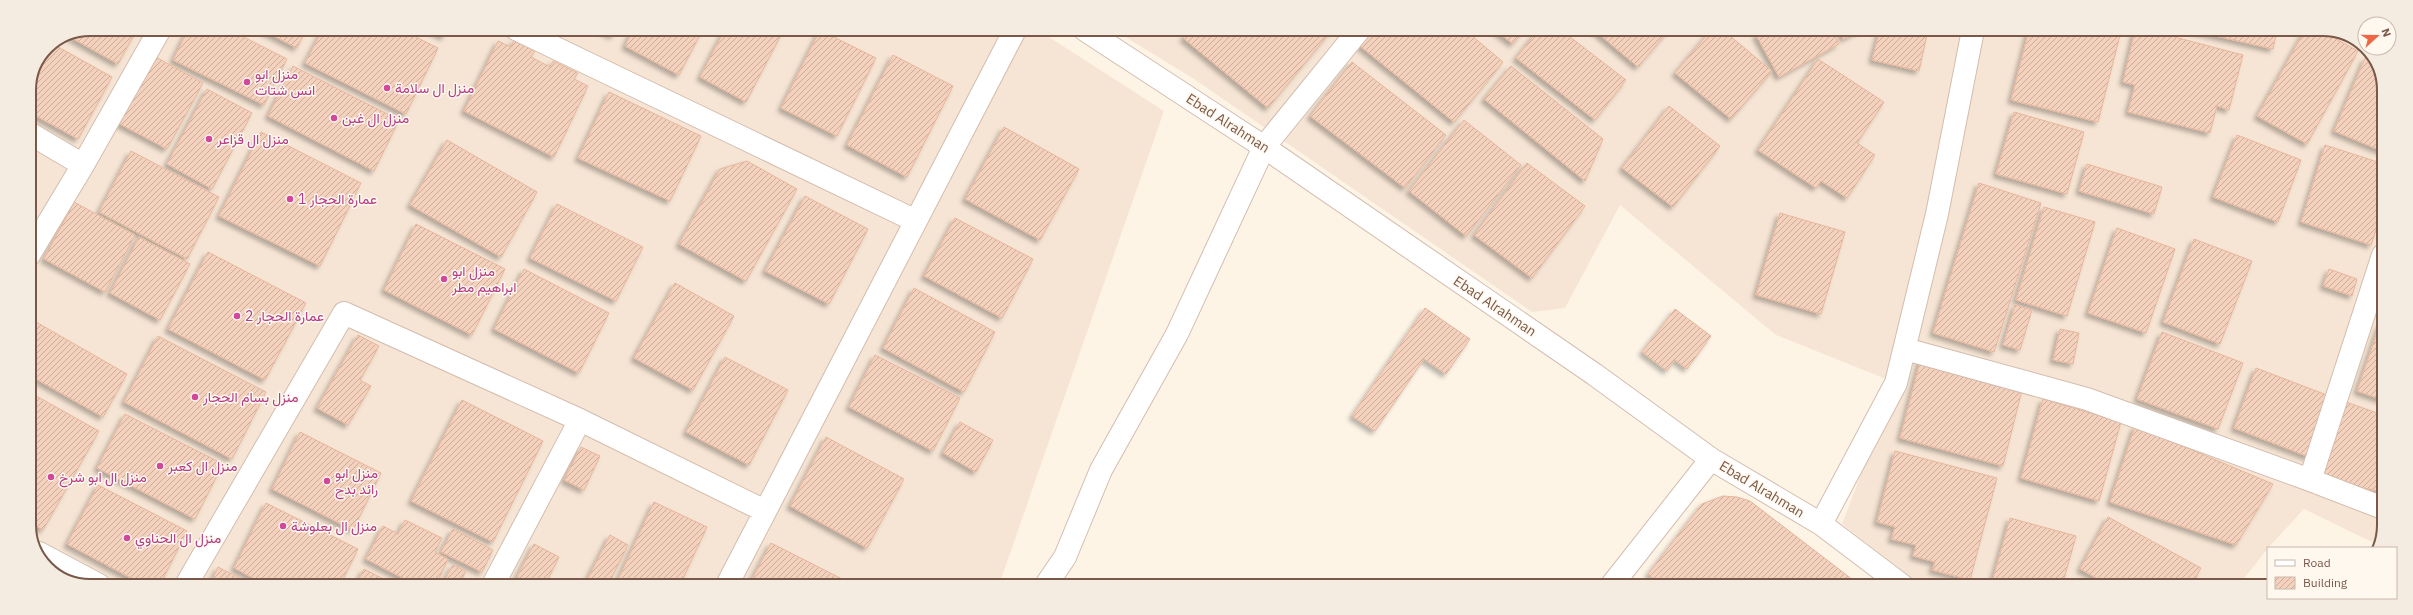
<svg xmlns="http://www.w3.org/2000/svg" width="2413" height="615" font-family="'IBM Plex Sans',Vazirmatn,sans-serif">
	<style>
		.residential { fill: #f6e5d4 }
		.building { fill: url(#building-hatch); stroke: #e8b69c; filter: url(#shadow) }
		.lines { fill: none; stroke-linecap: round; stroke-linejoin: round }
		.minor-casing { stroke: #d3bdae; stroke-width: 24 }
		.minor { stroke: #fff; stroke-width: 22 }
		.hotel-dot { fill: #d1479c; stroke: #fff8ee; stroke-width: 1.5 }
		.labels { text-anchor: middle; stroke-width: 3; stroke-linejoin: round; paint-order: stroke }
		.hotel-label { font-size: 14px; fill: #b23c85; stroke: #fff8ee; text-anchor: start }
		.street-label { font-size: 14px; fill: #795849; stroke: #fff8ee }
		.rim { fill: none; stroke: #795849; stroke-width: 2 }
	</style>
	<defs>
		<pattern id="building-hatch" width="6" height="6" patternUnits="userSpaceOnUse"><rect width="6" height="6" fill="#f4d1bc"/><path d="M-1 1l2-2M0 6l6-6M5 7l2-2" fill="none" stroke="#caac9b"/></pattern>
		<filter id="shadow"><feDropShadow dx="-3.5" dy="3.5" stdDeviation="2" flood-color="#0004"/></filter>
	</defs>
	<rect width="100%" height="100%" fill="#fdf4e6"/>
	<!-- residential -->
	<path class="residential" d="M90,29L1038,30L1164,111L999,585H78L44,565L29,532V90L47,47Z
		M1114,30H2335L2369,50L2384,86L2383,537L2378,545L2304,509L2268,548L2238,586H1922L1842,524L1896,383L1776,335L1620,205L1565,308L1532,312L1194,79Z"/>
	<!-- building -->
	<path class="building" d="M90,29H137L118,64L70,37Z
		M188,29H228L287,59L264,105L173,60Z
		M260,29H306L297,48Z
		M323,29H400L438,48L406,114L305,63Z
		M429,29H448L444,37Z
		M600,29H617L613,36Z
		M633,29H703L679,75L625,46Z
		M725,29H784L746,102L700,77Z
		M820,30L876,58L837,136L781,108Z
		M1190,30H1332L1268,108L1183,38Z
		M1373,30H1465L1503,62L1454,122L1360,46Z
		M1495,30H1524L1513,44Z
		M1538,30H1561L1626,80L1595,120L1516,58Z
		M1594,30H1669L1638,67Z
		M1711,30H1723L1772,71L1731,119L1675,73Z
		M1764,30H1832L1839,44L1779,77L1756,35Z
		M1841,30H1861L1843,39Z
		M1880,30H1928L1919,71L1872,60Z
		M2029,30H2099L2120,35L2098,122L2011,100Z
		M2135,30H2148L2243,55L2229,110L2217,106L2210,133L2128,112L2135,85L2123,82Z
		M2190,30H2277L2273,49Z
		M2305,30H2320L2358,51L2307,144L2257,116Z
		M514,40L535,51L531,57L550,67L553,61L578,73L574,79L588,86L554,157L464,111L498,41L511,47Z
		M53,44L112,77L78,139L29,112V90L47,47Z
		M893,55L953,86L907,177L847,145Z
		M154,56L203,83L167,149L118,123Z
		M2365,58L2373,61L2384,86V152L2334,131Z
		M1818,59L1884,102L1857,143L1875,155L1847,198L1821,181L1816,188L1758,150Z
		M1352,62L1446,135L1405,188L1310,116Z
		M293,66L399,120L374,171L268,116Z
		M1511,66L1603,139L1585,181L1484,99Z
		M207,89L252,113L212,189L167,164Z
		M609,92L701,136L670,201L578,158Z
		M1669,106L1720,146L1673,207L1622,168Z
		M2014,112L2084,132L2067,194L1996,174Z
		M1464,120L1521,165L1466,236L1409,191Z
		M1004,127L1079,169L1040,240L965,199Z
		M261,132L361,183L320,266L219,216Z
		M2237,135L2301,160L2278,222L2213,197Z
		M447,140L537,192L501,257L410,205Z
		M2325,145L2384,164V206L2371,245L2301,222Z
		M131,151L219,197L187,259L99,212Z
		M747,161L797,189L746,281L679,244L720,169Z
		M1527,163L1585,206L1532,278L1474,235Z
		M2087,164L2162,187L2154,214L2079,191Z
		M1979,183L2041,203L1994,352L1933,333Z
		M805,196L868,229L829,304L765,271Z
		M74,202L135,235L105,292L44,259Z
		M557,204L643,247L616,301L530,258Z
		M2044,207L2095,222L2067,316L2016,300Z
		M1780,213L1845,232L1821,314L1756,295Z
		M955,218L1033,259L1002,318L924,276Z
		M416,224L505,269L472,335L384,290Z
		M2117,228L2175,249L2146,333L2088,313Z
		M139,237L190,264L160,320L110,293Z
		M2194,239L2252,261L2220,344L2163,322Z
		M208,252L306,303L265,380L168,329Z
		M524,269L609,313L579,373L494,329Z
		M2329,269L2357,279L2352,296L2323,286Z
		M675,283L734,316L693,390L634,358Z
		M914,288L995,332L964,392L883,348Z
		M2015,305L2032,310L2020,350L2003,345Z
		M1425,308L1470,339L1446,374L1424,359L1375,431L1352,416Z
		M1675,309L1711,336L1687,369L1675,360L1667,371L1642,352Z
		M29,318L127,374L103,417L29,375Z
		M2380,324L2383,325V400L2357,391Z
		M2060,329L2079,333L2073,364L2053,360Z
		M2162,332L2243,363L2218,429L2137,399Z
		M358,335L379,346L360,380L371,386L348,425L317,408Z
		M158,336L266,392L232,459L124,402Z
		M875,355L960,398L933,451L849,407Z
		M725,357L788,390L749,465L686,432Z
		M1921,358L2023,386L2003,466L1900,438Z
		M2256,368L2332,397L2309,457L2234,428Z
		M29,392L99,431L43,530L29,522Z
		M2043,399L2121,422L2099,501L2021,478Z
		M462,400L543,441L493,542L411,501Z
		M2346,402L2383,415L2382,492L2320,478Z
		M125,414L223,464L195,519L97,468Z
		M960,422L993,440L976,472L943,453Z
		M2135,426L2273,484L2236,545L2110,502Z
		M300,432L381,473L353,530L272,489Z
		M826,437L904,479L867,548L790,506Z
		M581,447L600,456L584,490L564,480Z
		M1895,451L1997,478L1970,580L1932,570L1935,562L1913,556L1916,545L1891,539L1895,527L1877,522Z
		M98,485L187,531L160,585H144L67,544Z
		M1723,496L1737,497L1750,501L1861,586H1662L1648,574L1702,504Z
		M654,502L707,527L680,585H619L616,584Z
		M266,503L358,549L340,585H266L234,568Z
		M2108,517L2201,568L2191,586H2111L2080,569Z
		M2010,518L2076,536L2062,586H1991Z
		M405,520L442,538L435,552L448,559L436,585H416L366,559L383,526L398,534Z
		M453,529L493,550L482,572L441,552Z
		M610,535L628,545L608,585H603L588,578Z
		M771,543L854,585H749Z
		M534,544L559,557L545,585H533L517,577Z
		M453,565L466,571L459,585H442Z
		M218,567L253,585H210Z
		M364,569L395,585H356Z"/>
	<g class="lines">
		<!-- minor casing -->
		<g class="minor-casing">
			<path id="minor" d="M516,29L916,221
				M1085,30L1264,147L1594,374L1711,459L1821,524L1903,586
				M29,133L83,165
				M29,255L83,165L160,29
				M1905,349L2087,399L2310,480
				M2383,508L2310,480L2383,255
				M1821,524L1896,383L1937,214L1973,30
				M39,553L99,585
				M186,585L344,313L580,420L765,511
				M493,585L580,420
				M727,585L1015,30
				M1046,585L1065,557L1101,470L1177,334L1264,147L1359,30
				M1611,586L1711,459"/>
		</g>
		<!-- minor -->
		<use href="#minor" class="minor"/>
	</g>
	<!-- markers -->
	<g class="hotel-dot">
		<circle cx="247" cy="82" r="4"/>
		<circle cx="387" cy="88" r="4"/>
		<circle cx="334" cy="118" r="4"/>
		<circle cx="209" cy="139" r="4"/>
		<circle cx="290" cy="199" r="4"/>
		<circle cx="444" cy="279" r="4"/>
		<circle cx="237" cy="316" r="4"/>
		<circle cx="195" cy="397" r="4"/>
		<circle cx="160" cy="466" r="4"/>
		<circle cx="51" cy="477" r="4"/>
		<circle cx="327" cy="481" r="4"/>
		<circle cx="283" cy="526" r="4"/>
		<circle cx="127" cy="538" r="4"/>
	</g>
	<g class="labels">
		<!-- hotel labels -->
		<g class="hotel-label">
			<text x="255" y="79">منزل ابو<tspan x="255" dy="16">انس شتات</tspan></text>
			<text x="395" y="93">منزل ال سلامة</text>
			<text x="342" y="123">منزل ال غبن</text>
			<text x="217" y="144">منزل ال قزاعر</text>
			<text x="298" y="204">عمارة الحجار 1</text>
			<text x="452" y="276">منزل ابو<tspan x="452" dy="16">ابراهيم مطر</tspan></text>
			<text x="245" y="321">عمارة الحجار 2</text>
			<text x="203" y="402">منزل بسام الحجار</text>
			<text x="168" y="471">منزل ال كعبر</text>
			<text x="335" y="478">منزل ابو<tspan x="335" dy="16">رائد بدح</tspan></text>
			<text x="59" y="482">منزل ال ابو شرخ</text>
			<text x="291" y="531">منزل ال بعلوشة</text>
			<text x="135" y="543">منزل ال الحناوي</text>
		</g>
		<!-- street labels -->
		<g class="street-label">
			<text transform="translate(1228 123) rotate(33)" y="5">Ebad Alrahman</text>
			<text transform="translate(1495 306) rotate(34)" y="5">Ebad Alrahman</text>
			<text transform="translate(1762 489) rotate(31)" y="5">Ebad Alrahman</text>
		</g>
	</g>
	<!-- crop -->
	<path d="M0 0H2413V615H0ZM90 36H2323A54 54 0 0 1 2377 90V525A54 54 0 0 1 2323 579H90A54 54 0 0 1 36 525V90A54 54 0 0 1 90 36Z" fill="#f4ebe1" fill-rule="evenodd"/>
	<path class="rim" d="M90 36H2323A54 54 0 0 1 2377 90V525A54 54 0 0 1 2323 579H90A54 54 0 0 1 36 525V90A54 54 0 0 1 90 36Z"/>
	<!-- legend -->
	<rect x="2267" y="547" width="130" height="52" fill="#fff8ee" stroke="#c9b8ac"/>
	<rect x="2275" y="560" width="20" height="6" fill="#ffffff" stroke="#c9b8ac"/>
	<text x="2303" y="567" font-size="12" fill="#795849">Road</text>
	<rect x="2275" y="577" width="20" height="12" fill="url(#building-hatch)" stroke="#c9b8ac"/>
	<text x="2303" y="587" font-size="12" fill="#795849">Building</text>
	<!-- north arrow -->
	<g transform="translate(2377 36) rotate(69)"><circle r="19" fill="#fff8ee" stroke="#c9b8ac"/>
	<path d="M0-3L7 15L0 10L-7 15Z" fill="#ed6645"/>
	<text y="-6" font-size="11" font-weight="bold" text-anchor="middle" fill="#795849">N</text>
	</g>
</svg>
